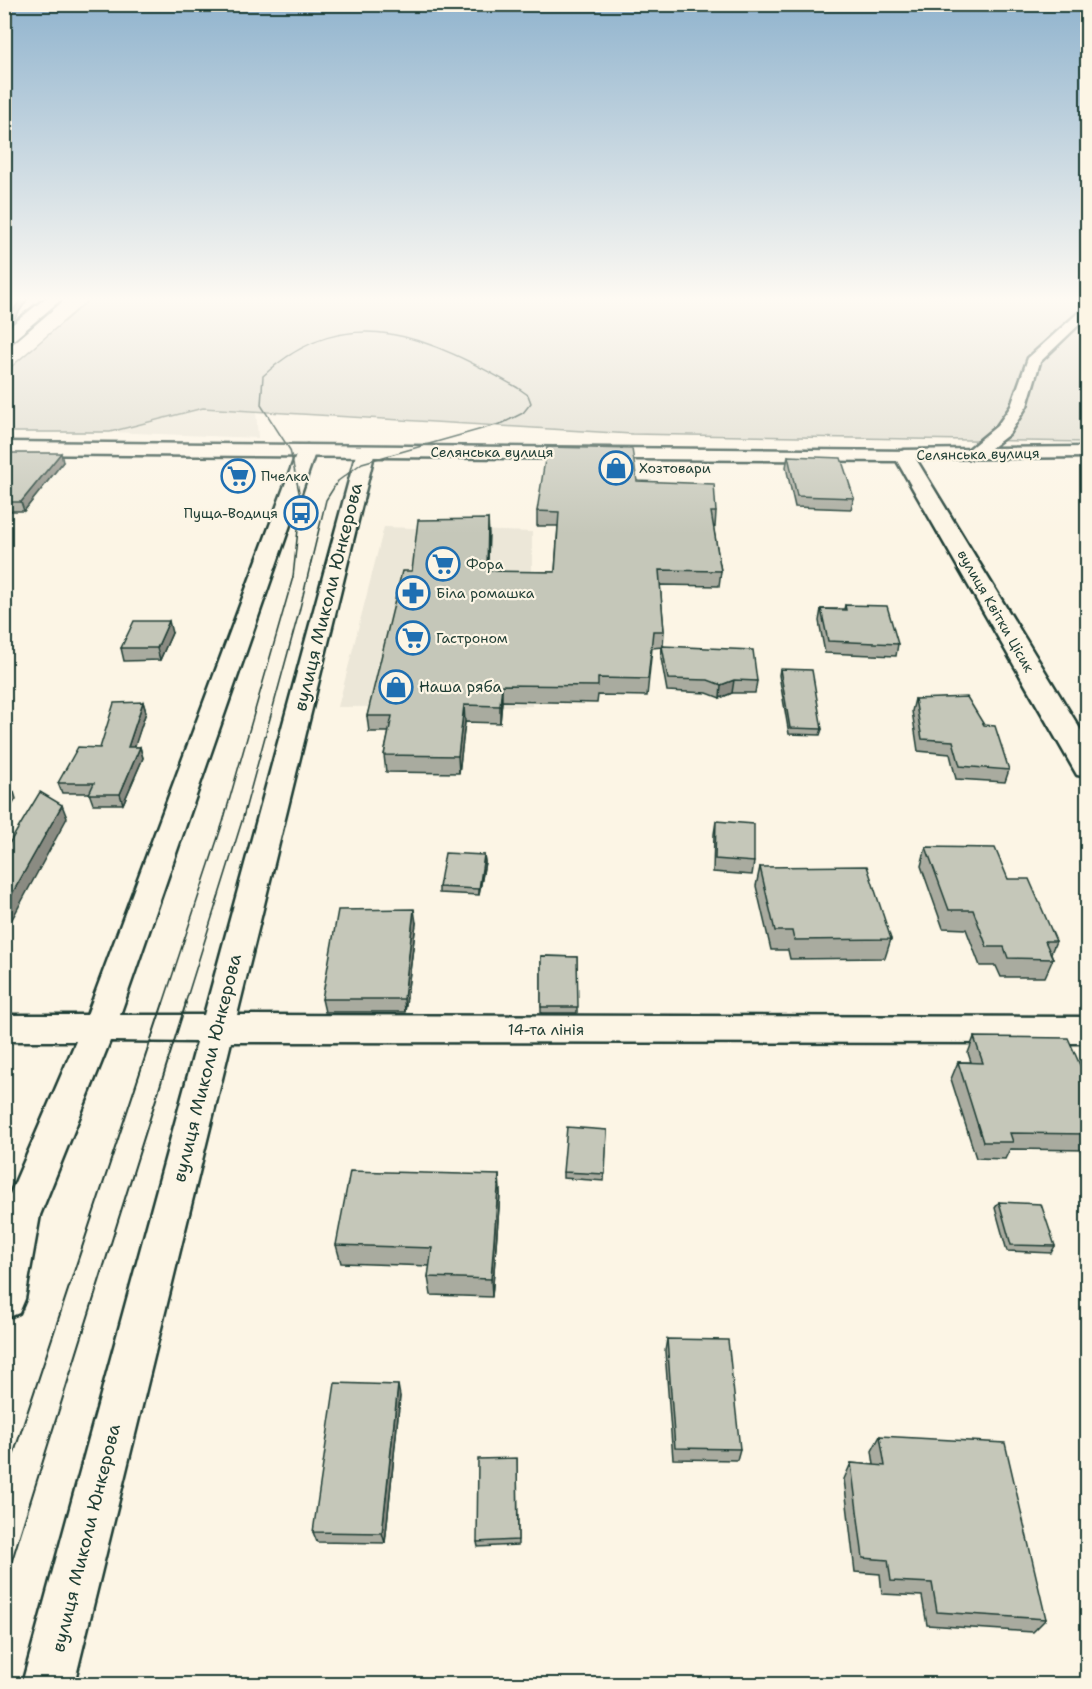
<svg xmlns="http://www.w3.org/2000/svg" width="1092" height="1689" font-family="'Shantell Sans',sans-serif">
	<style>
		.built { fill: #ece7d8 }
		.green { fill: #dcdacc; stroke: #7e8c80; stroke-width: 1.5 }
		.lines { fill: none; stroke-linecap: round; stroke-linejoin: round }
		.street-casing { stroke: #1f3d34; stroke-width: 5 }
		.secondary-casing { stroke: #1f3d34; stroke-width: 5 }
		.street { fill: #fcf5e5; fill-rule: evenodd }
		.secondary { fill: #fcf5e5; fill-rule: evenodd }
		.tram-far1 { stroke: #1f3d34; stroke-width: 1.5 }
		.tram { stroke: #1f3d34; stroke-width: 2 }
		.wall { fill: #a9ab9f; stroke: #1f3d34; stroke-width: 1.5 }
		.shaded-wall { fill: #8a8b82; stroke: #1f3d34; stroke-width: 1.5 }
		.building { fill: #c5c7b9; stroke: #1f3d34; stroke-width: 1.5 }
		.labels { text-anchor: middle; stroke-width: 4.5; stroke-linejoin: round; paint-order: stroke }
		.far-street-label { font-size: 14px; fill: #1f3d34; stroke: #fcf5e5 }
		.far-poi-label { font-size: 14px; fill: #1f3d34; stroke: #fcf5e5; text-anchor: start }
		.poi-label { font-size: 15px; fill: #1f3d34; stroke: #fcf5e5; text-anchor: start }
		.street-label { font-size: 15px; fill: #1f3d34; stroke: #fcf5e5 }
		.near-street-label { font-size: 18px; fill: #1f3d34; stroke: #fcf5e5 }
	</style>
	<rect width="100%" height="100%" fill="#fcf5e5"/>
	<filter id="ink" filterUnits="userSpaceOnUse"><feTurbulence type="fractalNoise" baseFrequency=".0167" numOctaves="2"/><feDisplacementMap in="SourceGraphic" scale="12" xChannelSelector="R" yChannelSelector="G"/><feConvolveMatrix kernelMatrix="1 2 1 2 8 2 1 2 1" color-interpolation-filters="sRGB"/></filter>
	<g filter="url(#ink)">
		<!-- built -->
		<path class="built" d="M203,408L256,411L258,438L110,432Z
			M384,527L532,532V706L338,707Z"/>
		<!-- green -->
		<path class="green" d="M92,297H1087V442L632,434L203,408L110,432H5L4,373Z"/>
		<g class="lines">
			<!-- street casing -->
			<g class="street-casing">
				<path id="street" d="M1088,304V316L1040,362L1027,406L1009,434L991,448L1088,447V457L898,459L895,455L904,450L969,449L997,426L1011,406L1028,358Z
					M307,445L316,450L120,1015H204L357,451L366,446L375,451L237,1015L1088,1017V1043L231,1042L74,1684H22L197,1042L110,1041L40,1215L25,1299L19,1313L4,1319V1208L76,1041H4V1015H87L298,450Z"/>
			</g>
			<!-- secondary casing -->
			<g class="secondary-casing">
				<path id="secondary" d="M47,297H64L10,343L4,344V331Z
					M4,442L911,451L1088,742V777L1077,775L1073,768L897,461L4,454Z"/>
			</g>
			<!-- street -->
			<use href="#street" class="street"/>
			<!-- secondary -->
			<use href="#secondary" class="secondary"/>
			<!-- tram-far1 -->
			<path class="tram-far1" d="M163,1004L223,822L293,577L301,501L290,450L261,405L263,376C348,297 432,339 518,388L528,395L531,403L523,413L503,423L362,463L338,481L326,500L299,612L242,821L185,1004"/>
			<!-- tram -->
			<path class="tram" d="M4,1483L163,1003
				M4,1586L186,1003"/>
		</g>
		<!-- wall -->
		<path class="wall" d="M4,454L63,462L24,511H4Z
			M788,456L854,498L851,509L795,507L786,467Z
			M637,481L716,512L715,527L713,526L721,571L719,586L660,585L664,631L663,646L757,681L755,693H732L720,698L707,693L667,691L661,658L662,647L652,648L647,696L598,695L597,703L502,701L500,723L465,722L459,773L386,772L384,755L389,732H369L367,716L412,571L488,519V572H555L558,526H537V511Z
			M845,605L898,644L896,656L825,653L819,621L821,609H844Z
			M172,633L160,660L124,661L121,648Z
			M780,669L822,729L820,735L789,734L779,675Z
			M915,699L1009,770L1005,782L956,779L950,754L918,751L912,711Z
			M143,702L146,712L134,747H140L143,758L123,804H93L89,793H62L58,783L100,748Z
			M716,821L754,862L752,875L713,872L714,834Z
			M926,847L1008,879L1056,941L1051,953L1053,959L1045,977H1001L996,966H980L966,929L943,928L921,866Z
			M484,855L485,862L479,895L439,893V887Z
			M760,867L891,939L885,958L790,959L788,950H771L756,886Z
			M416,923L405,1012H325L322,999Z
			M541,956L577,957V1013H541Z
			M974,1037L1088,1083V1150L1010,1149L1005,1159L976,1158L951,1079L958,1062H971L968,1053Z
			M607,1130L604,1181L563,1178V1172Z
			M499,1175L500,1194L492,1297L431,1295L428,1277L430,1266L341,1263L336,1245Z
			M999,1202L1055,1246L1051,1253L1007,1251L995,1208Z
			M667,1339L740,1449L737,1460L673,1459L665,1351Z
			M400,1396L385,1543L317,1542L313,1532Z
			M880,1436L1046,1619L1033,1632L927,1625L922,1596L882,1594L880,1574L855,1572L844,1479L851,1463L874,1465L872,1451Z
			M517,1458L518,1545L478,1547L477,1542Z"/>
		<!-- shaded-wall -->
		<path class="shaded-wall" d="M22,297H29L15,318L4,319V311Z
			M61,453L63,462L24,511L21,502Z
			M488,519L489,534L487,587V571Z
			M169,621L172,633L160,660L157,648Z
			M734,680L732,693L720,698L721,685Z
			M502,685V701L500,723V706Z
			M143,702L146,712L131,758L128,747Z
			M464,705L465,722L459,773L458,756Z
			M140,747L143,758L123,804L120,794Z
			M14,792L16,799L4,818V807Z
			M62,805L67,818L5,932L4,908Z
			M484,855L485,862L479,895V889Z
			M414,909L416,923L405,1012L404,999Z
			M499,1175L500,1194L492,1297L491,1279Z
			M398,1385L400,1396L385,1543L382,1533Z"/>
		<!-- building -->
		<path class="building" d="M4,297H22L13,311H4Z
			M547,447L632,449L637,481L714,484L716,512H711L721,571L659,570L664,631H653L648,679L598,678V686L502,685L500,706L464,705L458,756L384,755L392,716H367L402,571H412L418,520L488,519L487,571L555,572L559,512L537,511Z
			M6,453H61L21,502H4V454Z
			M788,456L841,458L854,498L797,496Z
			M845,605L887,606L898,644L828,641L821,609L846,610Z
			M134,621H169L157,648H121Z
			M662,646L753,650L757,681L734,680L721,685L708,680L668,679Z
			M780,669L812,670L822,729L790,728Z
			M967,697L984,725L995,726L1009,770L960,766L953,741L922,739L915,699Z
			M143,702L128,747H140L120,794H89L94,783H58L78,747L100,748L114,703Z
			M4,792H14L4,807Z
			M40,792L62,805L4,908V852Z
			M716,821L754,824V862L715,859Z
			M926,847L995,848L1008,879H1029L1056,941H1045L1053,959L1008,958L1004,947H987L973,910H949Z
			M445,853L484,855L479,889L439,887Z
			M867,866L891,939L794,940L792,931H775L760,867Z
			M414,909L404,999H322L338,910Z
			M541,956L577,957L578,1007H541Z
			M974,1037L1068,1038L1088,1083V1134L1010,1133L1013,1142H983L958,1062L983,1063Z
			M567,1127L607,1130L605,1174L563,1172Z
			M350,1171L499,1175L491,1279L428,1277L432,1248L336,1245Z
			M999,1202L1041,1204L1055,1246L1011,1245Z
			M667,1339L728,1340L740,1449L675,1448Z
			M335,1383L398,1385L382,1533L313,1532Z
			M880,1436L1005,1443L1046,1619L937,1612L932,1583L891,1581L888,1560L863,1558L851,1463L885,1466Z
			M517,1458L518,1540L477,1542L478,1459Z"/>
	</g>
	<!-- sky -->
	<linearGradient id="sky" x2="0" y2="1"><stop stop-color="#91b4ce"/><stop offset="0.56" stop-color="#fefaf3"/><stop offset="1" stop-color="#fefaf3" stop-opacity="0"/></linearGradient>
	<rect width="1092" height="534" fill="url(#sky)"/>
	<!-- icons -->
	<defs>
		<g id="shop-ring" transform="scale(1.725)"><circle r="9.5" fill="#fcf5e5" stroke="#1f6fb2" stroke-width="1.5"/><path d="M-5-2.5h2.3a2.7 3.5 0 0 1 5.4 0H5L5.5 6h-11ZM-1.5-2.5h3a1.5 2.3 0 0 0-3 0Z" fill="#1f6fb2"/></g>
		<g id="supermarket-ring" transform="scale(1.725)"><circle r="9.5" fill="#fcf5e5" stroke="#1f6fb2" stroke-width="1.5"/><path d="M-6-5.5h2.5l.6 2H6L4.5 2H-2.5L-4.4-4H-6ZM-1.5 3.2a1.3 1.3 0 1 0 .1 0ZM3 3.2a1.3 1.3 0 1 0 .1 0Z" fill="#1f6fb2"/></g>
		<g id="bus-ring" transform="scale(1.725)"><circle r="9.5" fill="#fcf5e5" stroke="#1f6fb2" stroke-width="1.5"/><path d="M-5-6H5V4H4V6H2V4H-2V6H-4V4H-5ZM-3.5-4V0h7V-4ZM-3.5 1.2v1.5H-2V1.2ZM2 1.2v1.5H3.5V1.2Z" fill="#1f6fb2"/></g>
		<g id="pharmacy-ring" transform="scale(1.725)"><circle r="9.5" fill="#fcf5e5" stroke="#1f6fb2" stroke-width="1.5"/><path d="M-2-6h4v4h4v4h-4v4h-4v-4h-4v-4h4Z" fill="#1f6fb2"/></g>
	</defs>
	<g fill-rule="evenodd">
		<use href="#shop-ring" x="616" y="468"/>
		<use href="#supermarket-ring" x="238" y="476"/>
		<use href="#bus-ring" x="301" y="513"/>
		<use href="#supermarket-ring" x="443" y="564"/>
		<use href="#pharmacy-ring" x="413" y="593"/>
		<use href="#supermarket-ring" x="413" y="638"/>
		<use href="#shop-ring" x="396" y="687"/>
	</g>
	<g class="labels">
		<!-- far-street labels -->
		<g class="far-street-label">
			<text x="492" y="457">Селянська вулиця</text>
			<text transform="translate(978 454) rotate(-1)" y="5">Селянська вулиця</text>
			<text transform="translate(996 611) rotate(60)" y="5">вулиця Квітки Цісик</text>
		</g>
		<!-- far-poi labels -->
		<g class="far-poi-label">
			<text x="639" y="473">Хозтовари</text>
			<text x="261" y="481">Пчелка</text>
			<text x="278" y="518" text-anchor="end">Пуща-Водиця</text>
			<text x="466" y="569">Фора</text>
			<text x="436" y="598">Біла ромашка</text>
			<text x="436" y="643">Гастроном</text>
		</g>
		<!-- poi labels -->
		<g class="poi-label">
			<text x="419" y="692">Наша ряба</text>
		</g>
		<!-- street labels -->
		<g class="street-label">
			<text x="546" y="1035">14-та лінія</text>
		</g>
		<!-- near-street labels -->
		<g class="near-street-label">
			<text transform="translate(328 597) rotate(-76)" y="6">вулиця Миколи Юнкерова</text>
			<text transform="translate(207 1068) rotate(-76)" y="6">вулиця Миколи Юнкерова</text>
			<text transform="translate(86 1538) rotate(-76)" y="6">вулиця Миколи Юнкерова</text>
		</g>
	</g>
	<!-- margin -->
	<rect width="1092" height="1689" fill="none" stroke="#fcf5e5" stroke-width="24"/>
	<rect x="12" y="12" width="1068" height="1665" fill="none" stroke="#1f3d34" stroke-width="2" filter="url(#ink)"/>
</svg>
